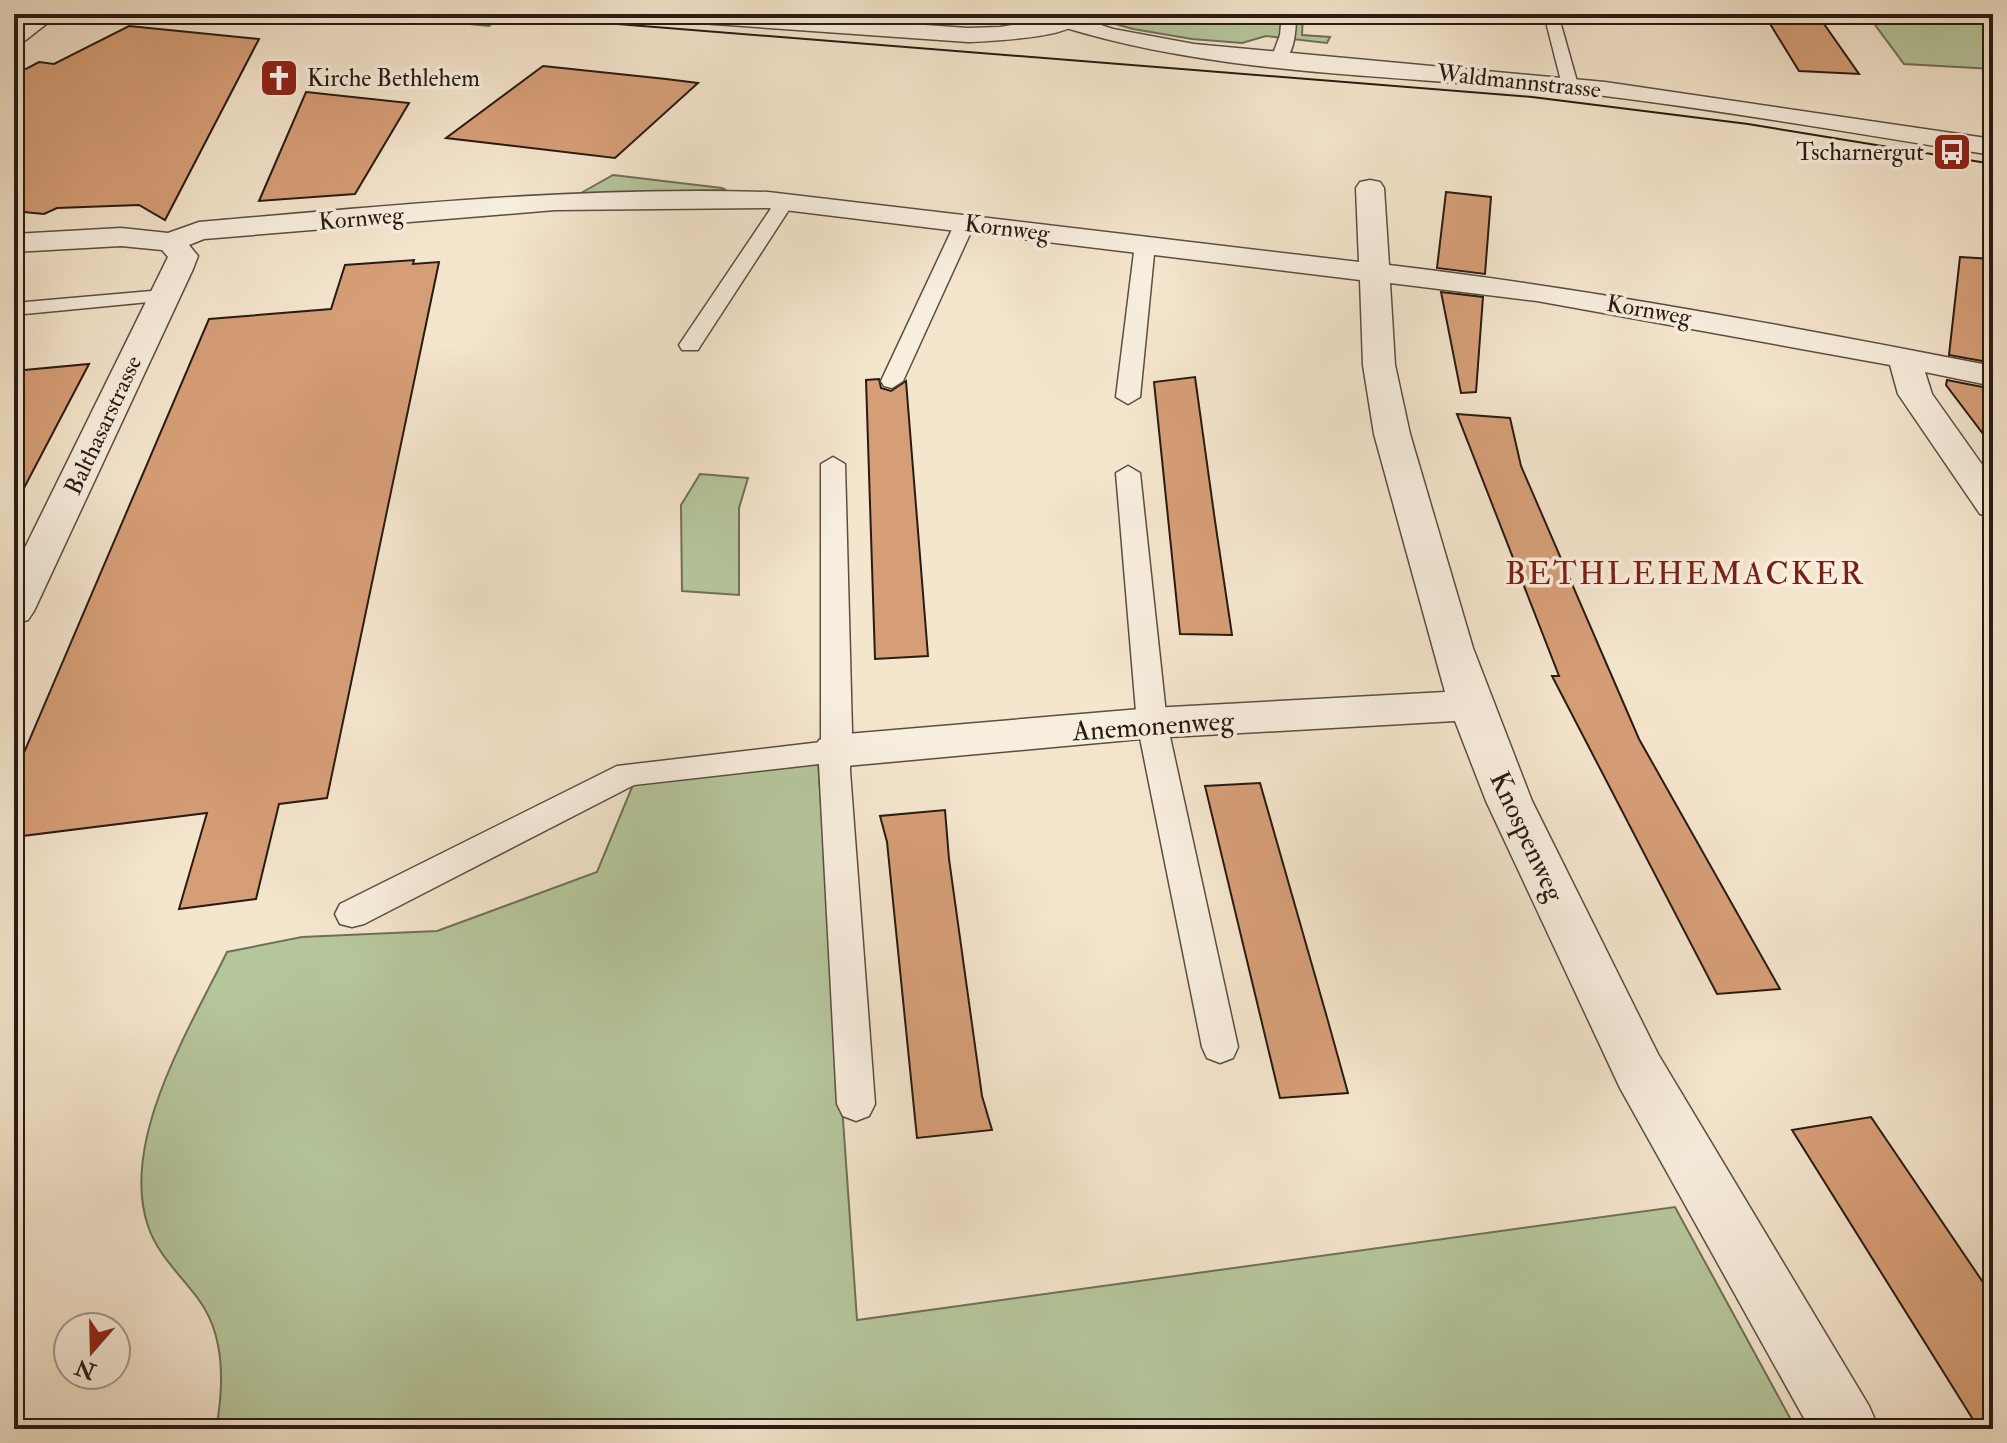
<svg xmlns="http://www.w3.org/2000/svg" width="2007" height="1443" font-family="'IM FELL Double Pica',serif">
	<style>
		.green { fill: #b6c69c; stroke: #6f7058; stroke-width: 2 }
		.building { fill: #d69e77; stroke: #281b14; stroke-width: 2 }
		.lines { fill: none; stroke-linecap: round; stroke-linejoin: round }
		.service-casing { stroke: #5b4e42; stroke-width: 3 }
		.minor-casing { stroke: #5b4e42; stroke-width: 3 }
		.tertiary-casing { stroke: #5b4e42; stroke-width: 3 }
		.service { fill: #f8eede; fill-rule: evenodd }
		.minor { fill: #f8eede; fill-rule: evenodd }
		.tertiary { fill: #f8eede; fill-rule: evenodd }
		.tram { stroke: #281b14; stroke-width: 2 }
		.labels { text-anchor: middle; stroke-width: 7; stroke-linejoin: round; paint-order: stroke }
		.far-poi-label { font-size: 24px; fill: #281b14; stroke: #f8eede; text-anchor: start }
		.far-street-label { font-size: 24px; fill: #281b14; stroke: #f8eede }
		.street-label { font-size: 28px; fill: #281b14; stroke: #f8eede }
		.quarter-label { font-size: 32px; letter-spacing: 2px; fill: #7a1f14; stroke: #f8eede }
	</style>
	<rect width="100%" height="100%" fill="#f4e5cd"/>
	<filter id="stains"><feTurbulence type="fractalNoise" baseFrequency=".0025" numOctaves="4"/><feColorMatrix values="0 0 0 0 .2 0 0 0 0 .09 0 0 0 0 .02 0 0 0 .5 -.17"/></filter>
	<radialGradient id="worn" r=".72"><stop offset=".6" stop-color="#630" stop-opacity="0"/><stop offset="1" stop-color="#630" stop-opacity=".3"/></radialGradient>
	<!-- green -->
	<path class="green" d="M392,14L500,18L489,26L389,16Z
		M1080,14H1303L1302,35L1330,37L1327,43L1266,36L1242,43L1192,39L1133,29Z
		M1867,14H1993V69L1904,64Z
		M613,175L722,188L726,190L581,193Z
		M700,474L748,478L739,508V595L682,591L681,505Z
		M818,761L857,1320L1675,1207L1796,1429H216C224,1386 226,1337 199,1300C181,1275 158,1256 148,1226C119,1141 191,1026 227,952L302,937L437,931L597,872L635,780Z"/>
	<!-- building -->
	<path class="building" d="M1764,14H1817L1859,74L1799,71Z
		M129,26L259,39L165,220L139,205L57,208L44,214L14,211V75L39,62L54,64Z
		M543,66L666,79L698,83L615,158L446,138Z
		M306,92L409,103L355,194L259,201Z
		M1446,192L1491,197L1485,274L1437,268Z
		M1960,257L1993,259V363L1949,355Z
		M414,260L413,264L439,262L327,798L279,804L256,899L179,909L207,813L14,837V776L209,319L331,309L345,265Z
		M1441,292L1483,297L1476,392L1461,393Z
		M89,364L14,507V371Z
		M1195,377L1215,521L1232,635L1180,634L1154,382Z
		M879,379L881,388L891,391L906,381L928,656L875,659L866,380Z
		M1947,380L1993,389V447L1946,385Z
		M1457,414L1510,418L1521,466L1639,739L1780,989L1717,994L1552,676H1559Z
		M1260,783L1328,1021L1348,1093L1280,1098L1205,786Z
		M945,810L949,859L982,1096L992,1130L917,1138L887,842L880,816Z
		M1871,1117L1993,1297V1429H1979L1792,1130Z"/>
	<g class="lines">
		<!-- service casing -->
		<g class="service-casing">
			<path id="service" d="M1282,14H1296C1296,30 1295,57 1279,64L1271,59L1280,35Z
				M1544,14H1558L1578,85L1576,88L1570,90L1562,85Z
				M785,196L794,202L701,345L698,350H682L679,345L778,198Z
				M965,217L975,223L903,381L892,388L884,386L881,381L955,223Z
				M1145,238L1155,244L1140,397L1128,404L1116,397L1135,244Z
				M163,290L170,292L173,296L170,300L14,315V303Z
				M833,457L845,464L852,731L850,771L875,1104L869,1116L856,1121L843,1116L837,1104L819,764L634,785L364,924L352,927L340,924L335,914L340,904L617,766L821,742V464Z
				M1128,466L1140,473L1167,723L1238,1047L1233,1058L1220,1063L1207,1058L1202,1047L1137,723L1116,473Z"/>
		</g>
		<!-- minor casing -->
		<g class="minor-casing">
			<path id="minor" d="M661,14H766L968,28L1000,27L1066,16L1077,23C1064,38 990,41 968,42L672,21Z
				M1370,180L1380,182L1384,188L1389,265C1592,289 1792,327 1993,366V386L1925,372L1932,394L1993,480V517L1980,514L1898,394L1890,365L1537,301L1390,283L1395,365L1410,434L1473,648L1532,801L1658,1054L1869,1406L1879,1429H1810L1620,1088L1486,801L1455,721L1152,738L835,767L819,762L813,751L819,740L835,735L1152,708L1445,692L1374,434L1363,365L1360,280L768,208L555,210L204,239L189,245L198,256L193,269L34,611L28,620L14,624V570L168,257L162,250L121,246L14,252V234L121,228L168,233L199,222C389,206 577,186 768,192L1359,262L1356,188L1360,182Z"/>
		</g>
		<!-- tertiary casing -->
		<g class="tertiary-casing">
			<path id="tertiary" d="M34,14H59L22,43L14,45V28Z
				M1035,14H1068L1113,29L1194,44L1605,82L1993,139V155C1864,135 1735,112 1605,96C1416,73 1219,81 1038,19Z"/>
		</g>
		<!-- service -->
		<use href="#service" class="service"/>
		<!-- minor -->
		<use href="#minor" class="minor"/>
		<!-- tertiary -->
		<use href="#tertiary" class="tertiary"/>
		<!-- tram -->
		<path class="tram" d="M492,14L1532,97L1748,124L1993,164"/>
	</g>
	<!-- icons -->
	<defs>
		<g id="church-square" transform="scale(2)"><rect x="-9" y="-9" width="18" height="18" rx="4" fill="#8f2418" stroke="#f8eede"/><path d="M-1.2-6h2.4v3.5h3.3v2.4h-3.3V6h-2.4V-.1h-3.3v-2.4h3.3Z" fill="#fff"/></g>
		<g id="bus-square" transform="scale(2)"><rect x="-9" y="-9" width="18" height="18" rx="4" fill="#8f2418" stroke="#f8eede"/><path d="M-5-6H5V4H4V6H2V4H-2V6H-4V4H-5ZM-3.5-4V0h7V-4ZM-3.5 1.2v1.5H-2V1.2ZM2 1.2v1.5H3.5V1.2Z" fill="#fff"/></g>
	</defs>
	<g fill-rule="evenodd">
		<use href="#church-square" x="279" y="78"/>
		<use href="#bus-square" x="1952" y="152"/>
	</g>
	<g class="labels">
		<!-- far-poi labels -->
		<g class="far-poi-label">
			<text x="307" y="86">Kirche Bethlehem</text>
			<text x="1924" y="160" text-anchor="end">Tscharnergut</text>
		</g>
		<!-- far-street labels -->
		<g class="far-street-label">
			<text transform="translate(1519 81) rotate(6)" y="8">Waldmannstrasse</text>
			<text transform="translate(361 218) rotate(-5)" y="8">Kornweg</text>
			<text transform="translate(1007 228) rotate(7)" y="8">Kornweg</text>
			<text transform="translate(1649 310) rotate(10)" y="8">Kornweg</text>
			<text transform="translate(103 425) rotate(-65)" y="8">Balthasarstrasse</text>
		</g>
		<!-- street labels -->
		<g class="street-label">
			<text transform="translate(1153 725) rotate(-4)" y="10">Anemonenweg</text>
			<text transform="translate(1528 836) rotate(65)" y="10">Knospenweg</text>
		</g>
		<!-- quarter labels -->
		<g class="quarter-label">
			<text x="1685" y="584">BETHLEHEMACKER</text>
		</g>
	</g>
	<!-- margin -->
	<rect width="2007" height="1443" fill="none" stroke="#f4e5cd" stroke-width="48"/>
	<rect x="16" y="16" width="1975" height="1411" fill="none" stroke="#281b14" stroke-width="4"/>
	<rect x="24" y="24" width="1959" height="1395" fill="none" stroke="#281b14" stroke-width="2"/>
	<!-- north arrow -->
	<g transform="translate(92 1351) rotate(200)"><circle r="38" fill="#f8eede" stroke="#a59a8d" stroke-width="2"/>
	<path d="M0-6L14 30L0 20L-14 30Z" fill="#8f2418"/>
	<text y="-12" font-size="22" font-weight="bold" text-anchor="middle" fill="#281b14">N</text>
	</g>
	<rect width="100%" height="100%" filter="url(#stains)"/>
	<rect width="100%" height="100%" fill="url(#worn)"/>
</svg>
